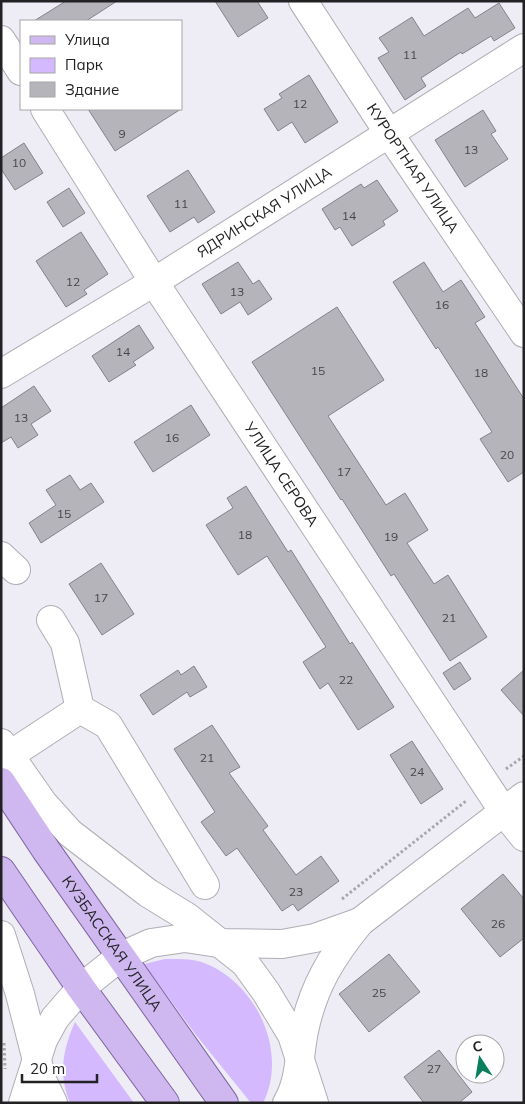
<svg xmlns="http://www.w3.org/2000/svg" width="525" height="1104" font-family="Mulish,sans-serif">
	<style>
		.green { fill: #d4b9fe }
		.building { fill: #b6b4bb; stroke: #848289 }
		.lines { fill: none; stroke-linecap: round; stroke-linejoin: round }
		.minor-casing { stroke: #b0adb5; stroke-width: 30 }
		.major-casing { stroke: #7e65a1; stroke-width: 30 }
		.path { stroke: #a7a6ac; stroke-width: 3; stroke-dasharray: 2.5 2.5; stroke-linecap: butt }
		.minor { stroke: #fff; stroke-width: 28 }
		.major { stroke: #cfb8ef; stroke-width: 28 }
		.labels { text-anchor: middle; stroke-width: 4.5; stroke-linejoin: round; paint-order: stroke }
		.number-label { font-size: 12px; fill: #47464a }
		.street-label { font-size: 15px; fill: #222124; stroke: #fff }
	</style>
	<rect width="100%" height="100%" fill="#eeecf4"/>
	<!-- green -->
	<path class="green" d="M165,959C180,959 195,958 209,965C258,987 288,1053 263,1103H251L196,1035L144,964Z
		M75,1022L134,1103H70C58,1074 63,1049 75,1022Z"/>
	<!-- building -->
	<path class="building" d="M66,1H117L86,21H34Z
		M215,1H257L268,18L238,37Z
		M499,3L515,28L494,41L491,36L462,54L461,52L421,78L426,86L405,100L378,58L389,52L379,38L412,17L424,36L468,8L475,18Z
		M309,75L338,122L305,143L292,122L278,131L264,109L282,98L279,94Z
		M88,109H181L115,151Z
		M483,110L496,131L491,134L508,159L465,187L435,140Z
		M24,143L43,173L15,190L1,169V158Z
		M188,170L215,212L198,223L194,217L170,232L147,196Z
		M377,180L398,211L383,221L385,225L352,246L340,227L335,230L322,209L361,184L364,188Z
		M69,188L85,213L63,227L47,202Z
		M81,232L108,274L84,290L87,294L66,307L36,261Z
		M238,262L253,284L259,280L272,299L248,315L240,302L221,314L202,284Z
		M424,262L443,292L461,280L485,317L475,323L524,399V472L508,482L480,439L492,432L438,347L436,349L393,282Z
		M337,307L384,380L328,416L386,505L405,493L428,530L407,543L434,584L448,575L487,637L450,661L394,574L391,576L342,499L341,500L252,362Z
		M139,325L154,348L133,362L136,365L109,382L92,356Z
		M34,386L51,411L31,424L38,435L18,448L11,437L1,443V408Z
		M191,405L210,435L153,472L134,442Z
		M70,475L80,490L91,483L104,502L41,543L29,523L56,505L46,490Z
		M246,486L288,552L291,550L350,644L352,642L394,707L358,730L328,683L320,689L303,662L326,647L267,556L238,575L206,525L233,508L227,498Z
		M101,563L134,614L102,635L69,584Z
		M460,662L471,679L454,690L443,673Z
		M194,666L207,687L190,697L187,692L153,715L140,695L178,670L181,675Z
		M524,670V716L501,690Z
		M212,725L240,767L229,773L268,826L263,830L296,875L321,856L339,881L298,911L293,904L282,911L237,848L226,856L201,822L215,812L174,749Z
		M412,741L443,789L421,804L390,755Z
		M503,874L524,899V938L500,957L461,909Z
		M389,954L420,992L369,1032L339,994Z
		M439,1050L472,1092L459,1103H424L404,1077Z"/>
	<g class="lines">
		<!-- minor casing -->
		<g class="minor-casing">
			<g id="minor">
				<path id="s1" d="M303,1L388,132L524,333"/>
				<path d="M1,40L21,71"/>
				<path id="s2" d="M45,109L154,282L504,812L524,837"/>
				<path id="s3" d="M1,374L154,282L524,48"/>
				<path d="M1,556L16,570"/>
				<path d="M51,620L65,643L80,709L108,725L205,885"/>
				<path d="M1,743L43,803L70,833L148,893L187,917L245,963L266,992L292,1035L314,1103"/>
				<path d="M10,755L80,709"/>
				<path d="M1,935L20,994L42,1080L53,1103"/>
				<path d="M23,1103L43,1040L55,1018L81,988L120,957L151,943L185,938L218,943L282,944L315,938L360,922"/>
				<path d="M287,1103C300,1082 299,1055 304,1031C313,987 332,956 360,922L524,796"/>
			</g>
		</g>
		<!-- major casing -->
		<g class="major-casing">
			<g id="major">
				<path id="s4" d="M1,782L46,850L224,1103"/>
				<path d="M1,871L81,988L165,1103"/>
			</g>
		</g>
		<!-- path -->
		<path class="path" d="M506,769L524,756
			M342,899L466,801
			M4,1043L5,1069"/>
		<!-- minor -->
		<use href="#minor" class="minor"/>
		<!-- major -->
		<use href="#major" class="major"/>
	</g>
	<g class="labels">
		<!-- number labels -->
		<g class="number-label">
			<text x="410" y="59">11</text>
			<text x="300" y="108">12</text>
			<text x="122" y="138">9</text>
			<text x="471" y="154">13</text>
			<text x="19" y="167">10</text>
			<text x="181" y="208">11</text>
			<text x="349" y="220">14</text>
			<text x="73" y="286">12</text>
			<text x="237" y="296">13</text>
			<text x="442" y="309">16</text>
			<text x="123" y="356">14</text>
			<text x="318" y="375">15</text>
			<text x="481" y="377">18</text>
			<text x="21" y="422">13</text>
			<text x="172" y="442">16</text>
			<text x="507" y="459">20</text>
			<text x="344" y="476">17</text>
			<text x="64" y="518">15</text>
			<text x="245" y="539">18</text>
			<text x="391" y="541">19</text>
			<text x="101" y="602">17</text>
			<text x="449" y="622">21</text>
			<text x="346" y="684">22</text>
			<text x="207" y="762">21</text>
			<text x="417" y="776">24</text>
			<text x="296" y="896">23</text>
			<text x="498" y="928">26</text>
			<text x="379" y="997">25</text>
			<text x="434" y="1073">27</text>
		</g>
		<!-- street labels -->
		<g class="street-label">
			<text dy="5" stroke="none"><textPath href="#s1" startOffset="200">КУРОРТНАЯ УЛИЦА</textPath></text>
			<text dy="5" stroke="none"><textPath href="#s3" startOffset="309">ЯДРИНСКАЯ УЛИЦА</textPath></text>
			<text dy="5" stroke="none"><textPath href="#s2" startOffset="435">УЛИЦА СЕРОВА</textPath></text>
			<text dy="5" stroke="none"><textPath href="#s4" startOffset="196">КУЗБАССКАЯ УЛИЦА</textPath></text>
		</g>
	</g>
	<!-- border -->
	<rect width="525" height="1104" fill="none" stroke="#222124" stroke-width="5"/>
	<!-- legend -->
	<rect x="20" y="20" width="162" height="90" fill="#ffffff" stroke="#a7a6a7"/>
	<rect x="30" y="36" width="25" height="8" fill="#cfb8ef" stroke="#a7a6a7"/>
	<text x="65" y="45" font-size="15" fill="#222124">Улица</text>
	<rect x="30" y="58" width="25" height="15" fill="#d4b9fe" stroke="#a7a6a7"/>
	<text x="65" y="70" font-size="15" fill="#222124">Парк</text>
	<rect x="30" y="82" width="25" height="15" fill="#b6b4bb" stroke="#a7a6a7"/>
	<text x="65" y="95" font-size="15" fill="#222124">Здание</text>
	<!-- north arrow -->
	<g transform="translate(480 1059) rotate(348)"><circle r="24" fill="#ffffff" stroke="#a7a6a7"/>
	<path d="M0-4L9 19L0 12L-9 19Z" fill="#0a7f5d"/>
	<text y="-8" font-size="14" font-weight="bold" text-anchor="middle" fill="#222124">С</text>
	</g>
	<!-- scale -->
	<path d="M22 1074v8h75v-8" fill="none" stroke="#222124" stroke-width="2.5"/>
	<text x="30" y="1074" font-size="15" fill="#222124" stroke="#ffffff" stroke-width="4" paint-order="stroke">20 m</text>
</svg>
